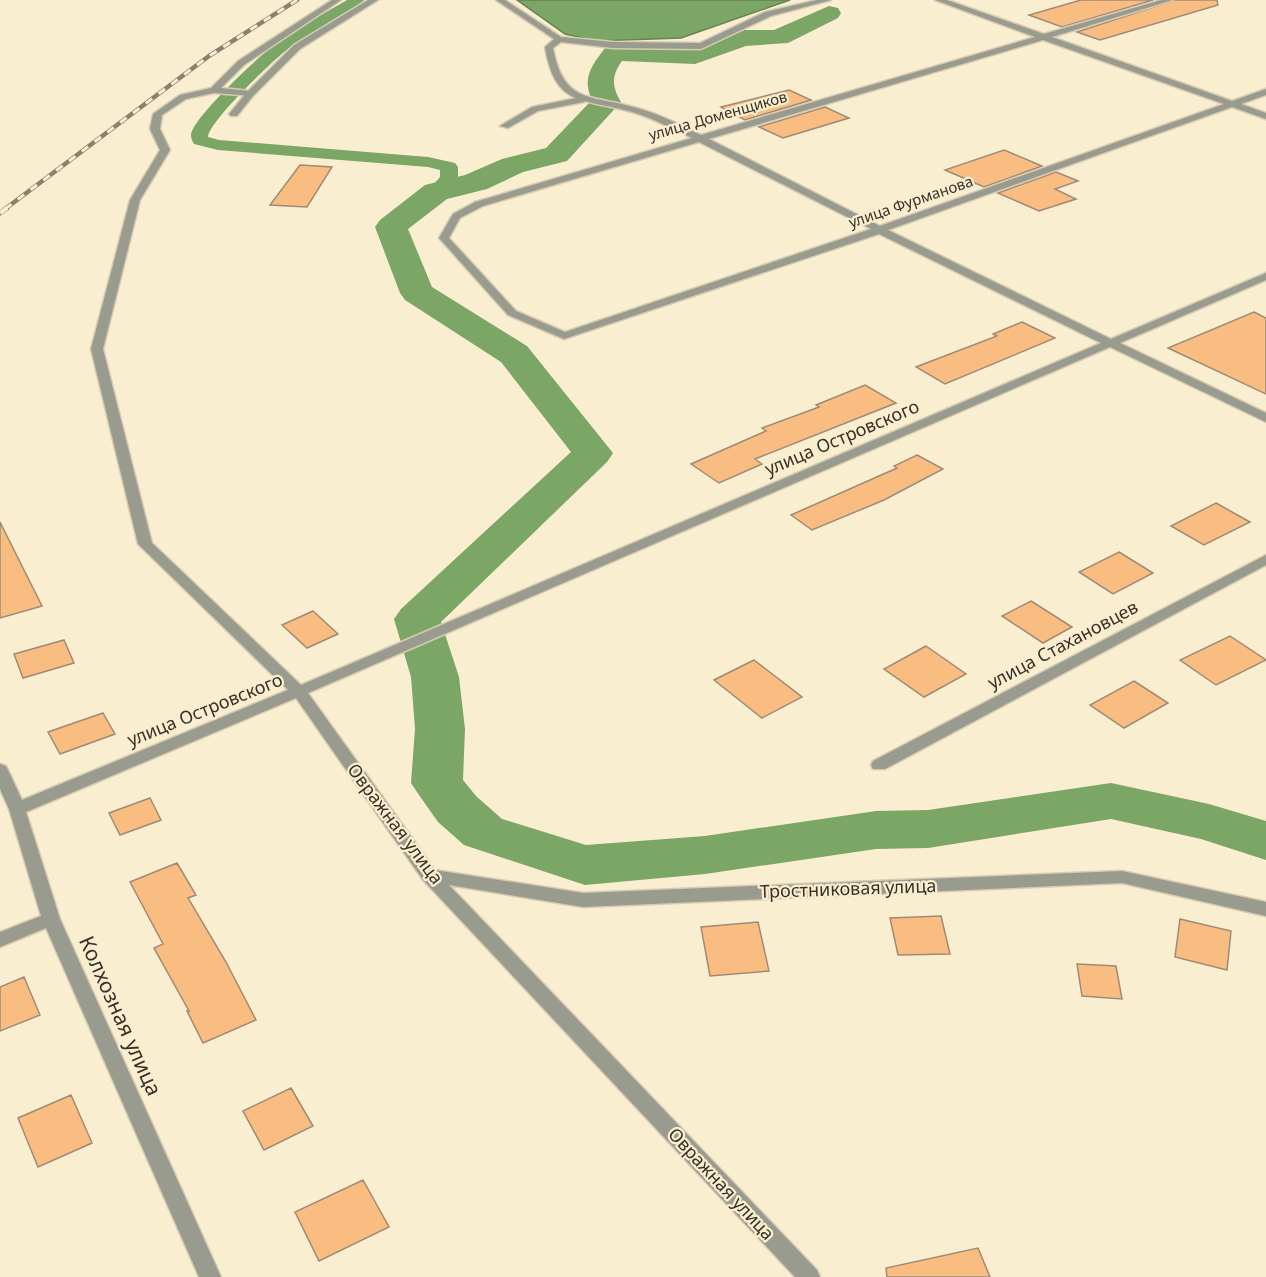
<svg xmlns="http://www.w3.org/2000/svg" width="1266" height="1277" font-family="'Noto Sans',sans-serif">
	<style>
		.water { fill: #7ba665; stroke: #678352; stroke-width: 1.5 }
		.lines { fill: none; stroke-linecap: round; stroke-linejoin: round }
		.canal { fill: #7ba665; fill-rule: evenodd }
		.river { fill: #7ba665; fill-rule: evenodd }
		.building { fill: #f9bd81; stroke: #a08a75; stroke-width: 1.5 }
		.lane-casing { stroke: #d7ccb2; stroke-width: 3 }
		.street-casing { stroke: #d7ccb2; stroke-width: 3 }
		.lane { fill: #999b8e; fill-rule: evenodd }
		.street { fill: #999b8e; fill-rule: evenodd }
		.rail-far1-casing { stroke: #8a826f; stroke-width: 4.5 }
		.rail-casing { stroke: #8a826f; stroke-width: 5 }
		.rail-far1 { stroke: #faeed1; stroke-width: 3; stroke-dasharray: 8; stroke-linecap: butt }
		.rail { stroke: #faeed1; stroke-width: 4; stroke-dasharray: 10; stroke-linecap: butt }
		.labels { text-anchor: middle; stroke-width: 4.5; stroke-linejoin: round; paint-order: stroke }
		.far-street-label { font-size: 15px; fill: #373227; stroke: #faeed1 }
		.street-label { font-size: 18px; fill: #373227; stroke: #faeed1 }
		.near-street-label { font-size: 21px; fill: #373227; stroke: #faeed1 }
	</style>
	<rect width="100%" height="100%" fill="#faeed1"/>
	<!-- water -->
	<path class="water" d="M517,0H790L681,38L597,41L565,34Z"/>
	<g class="lines">
		<!-- canal -->
		<path class="canal" d="M347,0H364C351,15 312,34 293,45C278,55 208,122 208,137L219,140L428,157L455,163L458,167V178L442,196H430L427,192L440,177V170L428,167L218,150L194,144C191,139 190,135 192,131C201,110 260,55 279,41C300,26 325,13 347,0Z"/>
		<!-- river -->
		<path class="river" d="M829,6L838,8L841,13L838,18L788,43L746,46L695,64L622,61C611,76 612,87 621,102L567,161L523,172L487,189L447,199L408,229L432,287L527,346L613,453L607,462L441,622L459,677L465,729L463,780L476,796L502,819L586,845L705,836L876,811L928,810L1111,783L1209,804L1266,821V860L1201,839L1111,819L928,848L876,849L705,874L585,885L464,845L438,822L419,795L411,783L415,729L411,677L394,619L401,609L571,452L501,362L405,300L400,293L375,227L380,220L425,185L465,175L502,159L546,148L589,103L593,102C581,79 591,66 606,47L615,45L692,48L743,30H774Z"/>
	</g>
	<!-- building -->
	<path class="building" d="M1081,0H1153L1062,27L1029,15Z
		M1175,0H1217L1218,5L1100,40L1077,32Z
		M789,90L811,100L745,120L721,107Z
		M825,107L849,118L783,138L759,127Z
		M1004,150L1042,166L984,187L945,170Z
		M300,165L332,167L307,207L270,205Z
		M1056,172L1078,181L1055,189L1076,199L1039,211L998,193Z
		M1254,312L1266,318V394L1168,348Z
		M1022,322L1055,338L945,384L916,367L997,336L993,334Z
		M865,385L896,403L755,459L762,464L719,483L691,464L766,431L762,428L819,407L816,405Z
		M917,455L943,469L884,500L812,530L791,515L897,468L894,466Z
		M1216,503L1250,522L1204,545L1171,526Z
		M0,522L42,606L0,618Z
		M1119,552L1153,573L1113,594L1079,572Z
		M1031,601L1072,627L1043,643L1002,616Z
		M313,611L338,634L307,648L282,625Z
		M1230,636L1266,660L1216,685L1180,660Z
		M64,640L74,663L23,678L14,654Z
		M926,646L966,674L924,697L884,669Z
		M754,660L802,697L762,718L714,680Z
		M1134,681L1168,703L1124,728L1090,705Z
		M103,713L115,734L60,754L48,732Z
		M150,798L161,820L120,835L109,813Z
		M177,863L196,895L188,898L226,962L256,1020L203,1043L187,1011H189L154,948L163,944L130,882Z
		M941,916L950,954L898,955L890,918Z
		M1180,919L1231,931L1227,970L1175,957Z
		M758,922L769,971L710,976L701,927Z
		M1077,964L1116,966L1122,999L1082,996Z
		M24,977L40,1015L0,1031V987Z
		M291,1088L313,1126L264,1150L243,1111Z
		M71,1095L92,1143L38,1167L18,1118Z
		M363,1180L389,1227L319,1261L295,1212Z
		M978,1248L990,1277H887L886,1268Z"/>
	<g class="lines">
		<!-- lane casing -->
		<g class="lane-casing">
			<path id="lane" d="M368,0H378L300,49L253,96L237,116H231L229,114L247,92L294,45Z
				M581,97L586,100L584,102L538,111L508,128L500,126L532,107Z"/>
		</g>
		<!-- street casing -->
		<g class="street-casing">
			<path id="street" d="M332,0H341L244,65L221,88L250,91L253,92V96L214,93L186,99L162,115L160,129L170,150L140,200L103,349L152,543L301,685L1101,343L879,234L564,339L508,315L439,238L453,214L475,202L692,138C672,129 653,118 632,112C583,98 555,108 545,47L554,39L496,0H505L561,37L613,42L700,43L765,12L817,0H831L771,16L701,49L613,48L561,42L553,48C564,106 592,94 637,108C660,114 680,125 701,135L1035,37L935,0H947L1044,34L1161,0H1173L1052,37L1232,101L1266,89V95L1241,104L1266,113V119L1232,107L888,230L1111,339L1266,273V280L1120,343L1266,413V422L1110,347L308,693L435,870L583,893L1122,871L1266,902V916L1122,883L583,907L449,885L817,1270L820,1277H795L423,880L296,698L26,812L60,919L221,1277H199L46,928L0,947V932L41,916L9,809L0,789V764L6,766L8,770L22,800L288,690L138,544L91,349L130,200L160,150L150,129L153,114L180,95L211,88L238,61ZM1043,40L1224,104L880,226L709,139ZM699,142L871,229L565,332L516,311L449,238L460,218L483,206Z
				M1266,555V565L885,769H873L871,765L873,761Z"/>
		</g>
		<!-- lane -->
		<use href="#lane" class="lane"/>
		<!-- street -->
		<use href="#street" class="street"/>
		<!-- rail-far1 casing -->
		<g class="rail-far1-casing">
			<path id="rail-far1" d="M5,209L209,56L297,0"/>
		</g>
		<!-- rail casing -->
		<g class="rail-casing">
			<path id="rail" d="M0,213L7,208"/>
		</g>
		<!-- rail-far1 -->
		<use href="#rail-far1" class="rail-far1"/>
		<!-- rail -->
		<use href="#rail" class="rail"/>
	</g>
	<g class="labels">
		<!-- far-street labels -->
		<g class="far-street-label">
			<text transform="translate(718 116) rotate(-16)" y="5">улица Доменщиков</text>
			<text transform="translate(911 202) rotate(-19)" y="5">улица Фурманова</text>
		</g>
		<!-- street labels -->
		<g class="street-label">
			<text transform="translate(842 438) rotate(-23)" y="6">улица Островского</text>
			<text transform="translate(1063 645) rotate(-28)" y="6">улица Стахановцев</text>
			<text transform="translate(205 710) rotate(-22)" y="6">улица Островского</text>
			<text transform="translate(395 824) rotate(53)" y="6">Овражная улица</text>
			<text transform="translate(848 889) rotate(-2)" y="6">Тростниковая улица</text>
			<text transform="translate(721 1184) rotate(47)" y="6">Овражная улица</text>
		</g>
		<!-- near-street labels -->
		<g class="near-street-label">
			<text transform="translate(120 1016) rotate(66)" y="7">Колхозная улица</text>
		</g>
	</g>
</svg>
